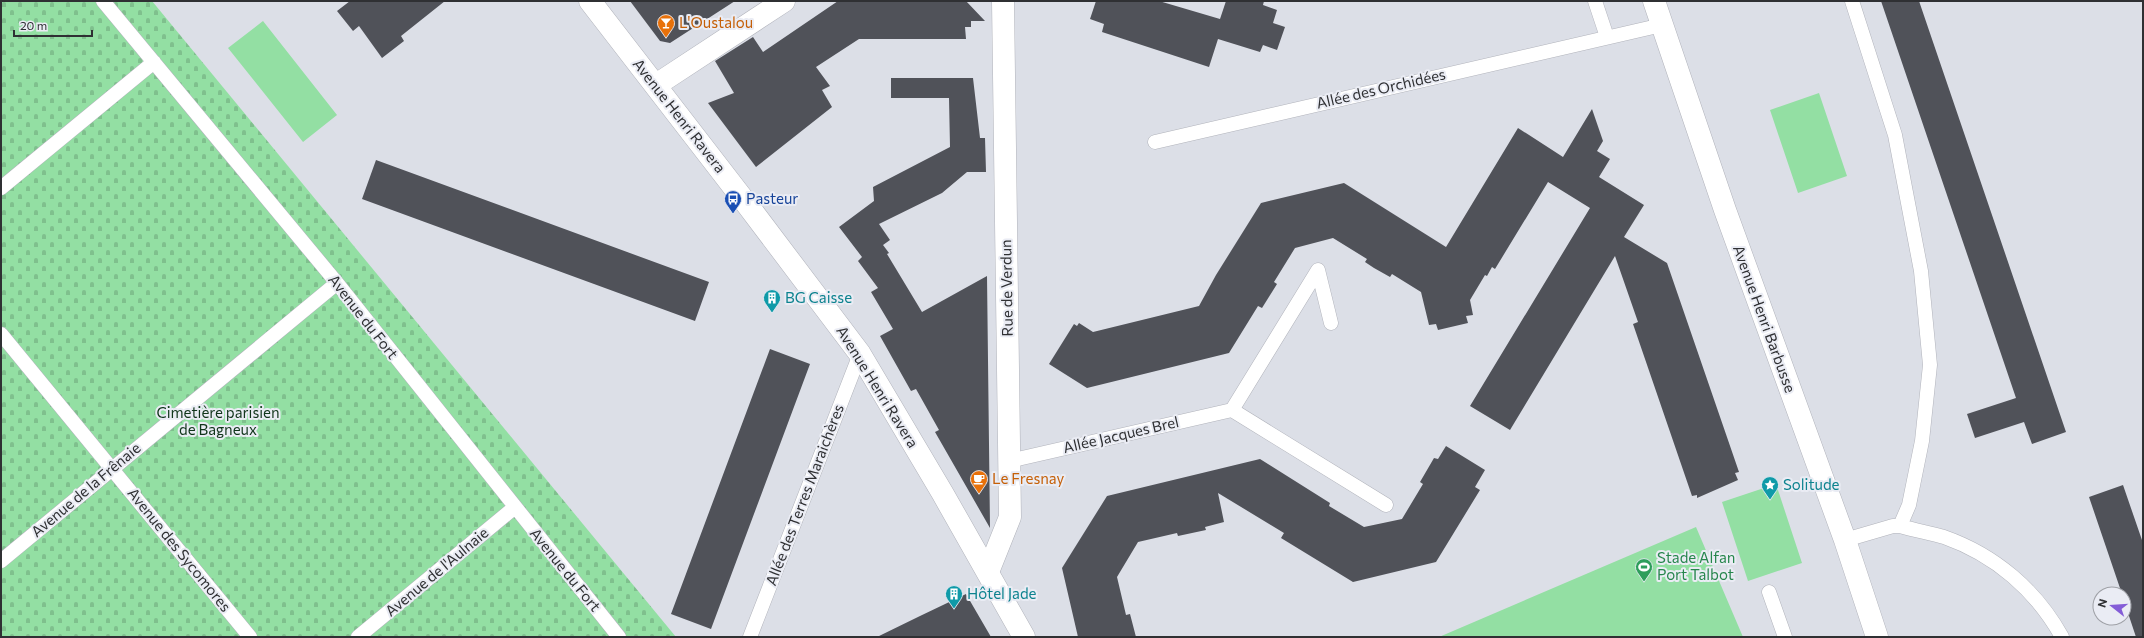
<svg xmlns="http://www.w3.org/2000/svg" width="2144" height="638" font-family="Commissioner,sans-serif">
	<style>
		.cemetery { fill: url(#cemetery-stones) }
		.park { fill: #93dfa3 }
		.building { fill: #505259 }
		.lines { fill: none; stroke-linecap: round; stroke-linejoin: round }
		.service-casing { stroke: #b1b3bb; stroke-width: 15 }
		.minor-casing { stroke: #b1b3bb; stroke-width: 23 }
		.tertiary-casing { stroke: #b1b3bb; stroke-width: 23 }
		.secondary-casing { stroke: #b1b3bb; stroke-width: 23 }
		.service { stroke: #fff; stroke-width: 14 }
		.minor { stroke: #fff; stroke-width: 22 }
		.tertiary { stroke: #fff; stroke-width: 22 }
		.secondary { stroke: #fff; stroke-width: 22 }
		.labels { text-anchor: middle; stroke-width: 4; stroke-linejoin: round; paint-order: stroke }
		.food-label { font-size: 15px; fill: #c56008; stroke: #eaecf4; text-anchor: start }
		.street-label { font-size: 15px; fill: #2f3033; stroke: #eaecf4 }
		.transit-label { font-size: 15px; fill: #164399; stroke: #eaecf4; text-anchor: start }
		.culture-label { font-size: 15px; fill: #0d838f; stroke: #eaecf4; text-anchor: start }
		.park-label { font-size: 15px; fill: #10351a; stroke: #eaecf4 }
		.leisure-label { font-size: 15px; fill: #27864d; stroke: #eaecf4; text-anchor: start }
	</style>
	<defs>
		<pattern id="cemetery-stones" width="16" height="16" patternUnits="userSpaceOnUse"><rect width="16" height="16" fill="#93dfa3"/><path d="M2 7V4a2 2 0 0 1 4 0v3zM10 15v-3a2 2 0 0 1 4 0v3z" fill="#7fc08d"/></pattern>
	</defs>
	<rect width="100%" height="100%" fill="#dcdfe7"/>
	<!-- cemetery -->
	<path class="cemetery" d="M1,1H152L676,637H1Z"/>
	<!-- park -->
	<path class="park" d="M263,21L337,115L303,142L228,48Z
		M1819,93L1847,176L1798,193L1770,110Z
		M1776,484L1802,563L1748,581L1722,502Z
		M1696,527L1743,637H1439Z"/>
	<!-- building -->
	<path class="building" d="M350,1H445L401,36L404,41L382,58L359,26L353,31L337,11Z
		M630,1H735L670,43L660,41Z
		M838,1H966L985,21H971V27H965L966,39H859L816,67L830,86L822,90L832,107L756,167L708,103L734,93L715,61L753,37L763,52Z
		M1096,1H1159L1220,19L1226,1H1264L1263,5L1277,10L1273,23L1285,27L1277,50L1263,45L1260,52L1218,39L1209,67L1102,32L1104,24L1090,19Z
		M1881,1H1919L2066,432L2032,444L2024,422L1975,438L1967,414L2016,398Z
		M891,78H973L980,138H985L986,172H967L942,193L879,224L890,240L883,245L889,253L887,254L922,312L987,276L990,528L935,432L939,430L916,389L911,391L880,336L893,329L871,292L878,288L858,261L862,257L839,227L874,201L873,187L950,147L949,98H891Z
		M1592,109L1603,141L1597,151L1610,159L1599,177L1644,205L1624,237L1667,263L1739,472L1735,473L1738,480L1697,498V495L1692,496L1633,324L1638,322L1615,256L1510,430L1470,406L1590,208L1548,182L1495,269L1492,267L1487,276L1485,275L1470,300L1473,315L1466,316L1468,323L1438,330L1436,324L1429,325L1421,292L1392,274L1390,277L1374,268L1365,262L1367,259L1333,238L1295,248L1274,282L1277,284L1262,308L1258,306L1229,353L1087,388L1049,364L1074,324L1077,326L1079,323L1093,332L1199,306L1216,275L1261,203L1344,183L1446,247L1518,128L1563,157Z
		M376,160L709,282L695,321L362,199Z
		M770,349L810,364L711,629L671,614Z
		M1446,446L1485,470L1475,487L1480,490L1436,562L1353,582L1281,538L1284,533L1218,493L1224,522L1205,527L1206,530L1178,536L1177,533L1138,542L1117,577L1126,615L1130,614L1136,637H1078L1062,568L1107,496L1260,459L1330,503L1329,506L1364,527L1402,519L1423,484L1420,482L1434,458L1438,459Z
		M2123,485L2143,543V637H2136L2124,601V594H2122L2089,497Z
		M966,594L991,637H877L920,616Z"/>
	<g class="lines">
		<!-- service casing -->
		<g class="service-casing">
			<path id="service" d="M103,1L337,283L619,637
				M1595,1L1607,37
				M1852,1L1895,135L1921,271L1930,365L1922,441L1909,505L1900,526
				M1155,142L1662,25
				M1,188L154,62
				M1,334L250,637
				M1232,410L1386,505
				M1009,461L1232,410L1318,270L1331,323
				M1845,540L1893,526H1900C1914,530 1929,533 1944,537C1995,555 2036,590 2062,637
				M1,561L337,283
				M1769,592L1785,637
				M358,637L515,507
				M750,637L860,354"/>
		</g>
		<!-- minor casing -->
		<g class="minor-casing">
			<path id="minor" d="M656,85L784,1
				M988,572L1010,517L1003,1"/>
		</g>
		<!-- tertiary casing -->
		<g class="tertiary-casing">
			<path id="tertiary" d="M590,1L746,203L860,354L943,494L1024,637"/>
		</g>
		<!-- secondary casing -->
		<g class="secondary-casing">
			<path id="secondary" d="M1654,1L1725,210L1845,540L1877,637"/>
		</g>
		<!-- service -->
		<use href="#service" class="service"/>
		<!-- minor -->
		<use href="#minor" class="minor"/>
		<!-- tertiary -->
		<use href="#tertiary" class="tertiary"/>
		<!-- secondary -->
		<use href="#secondary" class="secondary"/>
	</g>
	<!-- icons -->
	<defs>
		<g id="bar-pin" transform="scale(0.9)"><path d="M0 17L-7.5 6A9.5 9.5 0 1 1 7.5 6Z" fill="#e8710a" stroke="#eaecf4"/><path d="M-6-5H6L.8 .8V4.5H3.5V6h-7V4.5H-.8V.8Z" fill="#fff"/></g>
		<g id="bus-pin" transform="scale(0.9)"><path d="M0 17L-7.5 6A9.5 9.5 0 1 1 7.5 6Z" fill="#1a4fb4" stroke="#eaecf4"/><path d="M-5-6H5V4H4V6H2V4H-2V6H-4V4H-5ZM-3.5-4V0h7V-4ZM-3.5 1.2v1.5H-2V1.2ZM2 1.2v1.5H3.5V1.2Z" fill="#fff"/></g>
		<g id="building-pin" transform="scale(0.9)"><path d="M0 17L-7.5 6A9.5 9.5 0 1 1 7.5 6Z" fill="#0f9aa8" stroke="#eaecf4"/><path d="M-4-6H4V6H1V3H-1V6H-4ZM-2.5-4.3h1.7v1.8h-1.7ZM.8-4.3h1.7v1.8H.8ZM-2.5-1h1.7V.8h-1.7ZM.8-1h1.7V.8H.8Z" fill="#fff"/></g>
		<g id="cafe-pin" transform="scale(0.9)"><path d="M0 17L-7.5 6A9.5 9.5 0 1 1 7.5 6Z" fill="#e8710a" stroke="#eaecf4"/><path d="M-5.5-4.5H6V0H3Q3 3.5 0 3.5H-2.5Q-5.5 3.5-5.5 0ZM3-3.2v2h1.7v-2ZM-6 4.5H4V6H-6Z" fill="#fff"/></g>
		<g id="sight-pin" transform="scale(0.9)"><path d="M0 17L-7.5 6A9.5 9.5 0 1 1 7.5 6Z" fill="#0f9aa8" stroke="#eaecf4"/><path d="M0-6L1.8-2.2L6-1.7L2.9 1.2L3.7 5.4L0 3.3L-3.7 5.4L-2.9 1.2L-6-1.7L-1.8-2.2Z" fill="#fff"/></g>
		<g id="stadium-pin" transform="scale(0.9)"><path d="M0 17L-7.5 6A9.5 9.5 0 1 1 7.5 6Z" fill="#2e9e5b" stroke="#eaecf4"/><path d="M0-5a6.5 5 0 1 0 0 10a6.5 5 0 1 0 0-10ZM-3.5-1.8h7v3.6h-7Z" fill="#fff"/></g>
	</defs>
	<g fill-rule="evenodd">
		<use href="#bar-pin" x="666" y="23"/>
		<use href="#bus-pin" x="733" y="199"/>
		<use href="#building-pin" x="772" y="298"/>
		<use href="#cafe-pin" x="979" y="479"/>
		<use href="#sight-pin" x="1770" y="485"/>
		<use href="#stadium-pin" x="1644" y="567"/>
		<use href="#building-pin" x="954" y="594"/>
	</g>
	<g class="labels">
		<!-- food labels -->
		<g class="food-label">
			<text x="679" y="28">L'Oustalou</text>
			<text x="992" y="484">Le Fresnay</text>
		</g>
		<!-- street labels -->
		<g class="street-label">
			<text transform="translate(1381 89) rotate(-13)" y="5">Allée des Orchidées</text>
			<text transform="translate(679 116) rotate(52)" y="5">Avenue Henri Ravera</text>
			<text transform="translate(1007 288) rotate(-91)" y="5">Rue de Verdun</text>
			<text transform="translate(363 317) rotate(52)" y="5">Avenue du Fort</text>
			<text transform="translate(1764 319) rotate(70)" y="5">Avenue Henri Barbusse</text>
			<text transform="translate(877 387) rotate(58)" y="5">Avenue Henri Ravera</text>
			<text transform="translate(1121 435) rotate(-13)" y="5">Allée Jacques Brel</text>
			<text transform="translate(86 490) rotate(-40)" y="5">Avenue de la Frênaie</text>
			<text transform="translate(805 495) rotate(-69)" y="5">Allée des Terres Maraichères</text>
			<text transform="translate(179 550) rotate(51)" y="5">Avenue des Sycomores</text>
			<text transform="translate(565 570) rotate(51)" y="5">Avenue du Fort</text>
			<text transform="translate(437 572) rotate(-40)" y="5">Avenue de l'Aulnaie</text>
		</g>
		<!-- transit labels -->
		<g class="transit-label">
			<text x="746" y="204">Pasteur</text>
		</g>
		<!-- culture labels -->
		<g class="culture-label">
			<text x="785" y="303">BG Caisse</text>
			<text x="1783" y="490">Solitude</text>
			<text x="967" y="599">Hôtel Jade</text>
		</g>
		<!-- park labels -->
		<g class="park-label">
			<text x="218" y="418">Cimetière parisien<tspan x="218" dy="17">de Bagneux</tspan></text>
		</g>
		<!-- leisure labels -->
		<g class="leisure-label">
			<text x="1657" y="563">Stade Alfan<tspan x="1657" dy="17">Port Talbot</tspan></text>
		</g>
	</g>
	<!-- border -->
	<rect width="2144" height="638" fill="none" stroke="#2f3033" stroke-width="4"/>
	<!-- north arrow -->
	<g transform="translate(2112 606) rotate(287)"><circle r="19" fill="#eaecf4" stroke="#9fa1a7"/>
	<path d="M0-3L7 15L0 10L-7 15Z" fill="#845dd7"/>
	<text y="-6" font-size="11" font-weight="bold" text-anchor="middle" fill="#2f3033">N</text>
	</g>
	<!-- scale -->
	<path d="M14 30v6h78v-6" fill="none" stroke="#2f3033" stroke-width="2"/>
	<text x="20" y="30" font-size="12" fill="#2f3033" stroke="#eaecf4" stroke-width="3" paint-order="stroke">20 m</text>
</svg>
